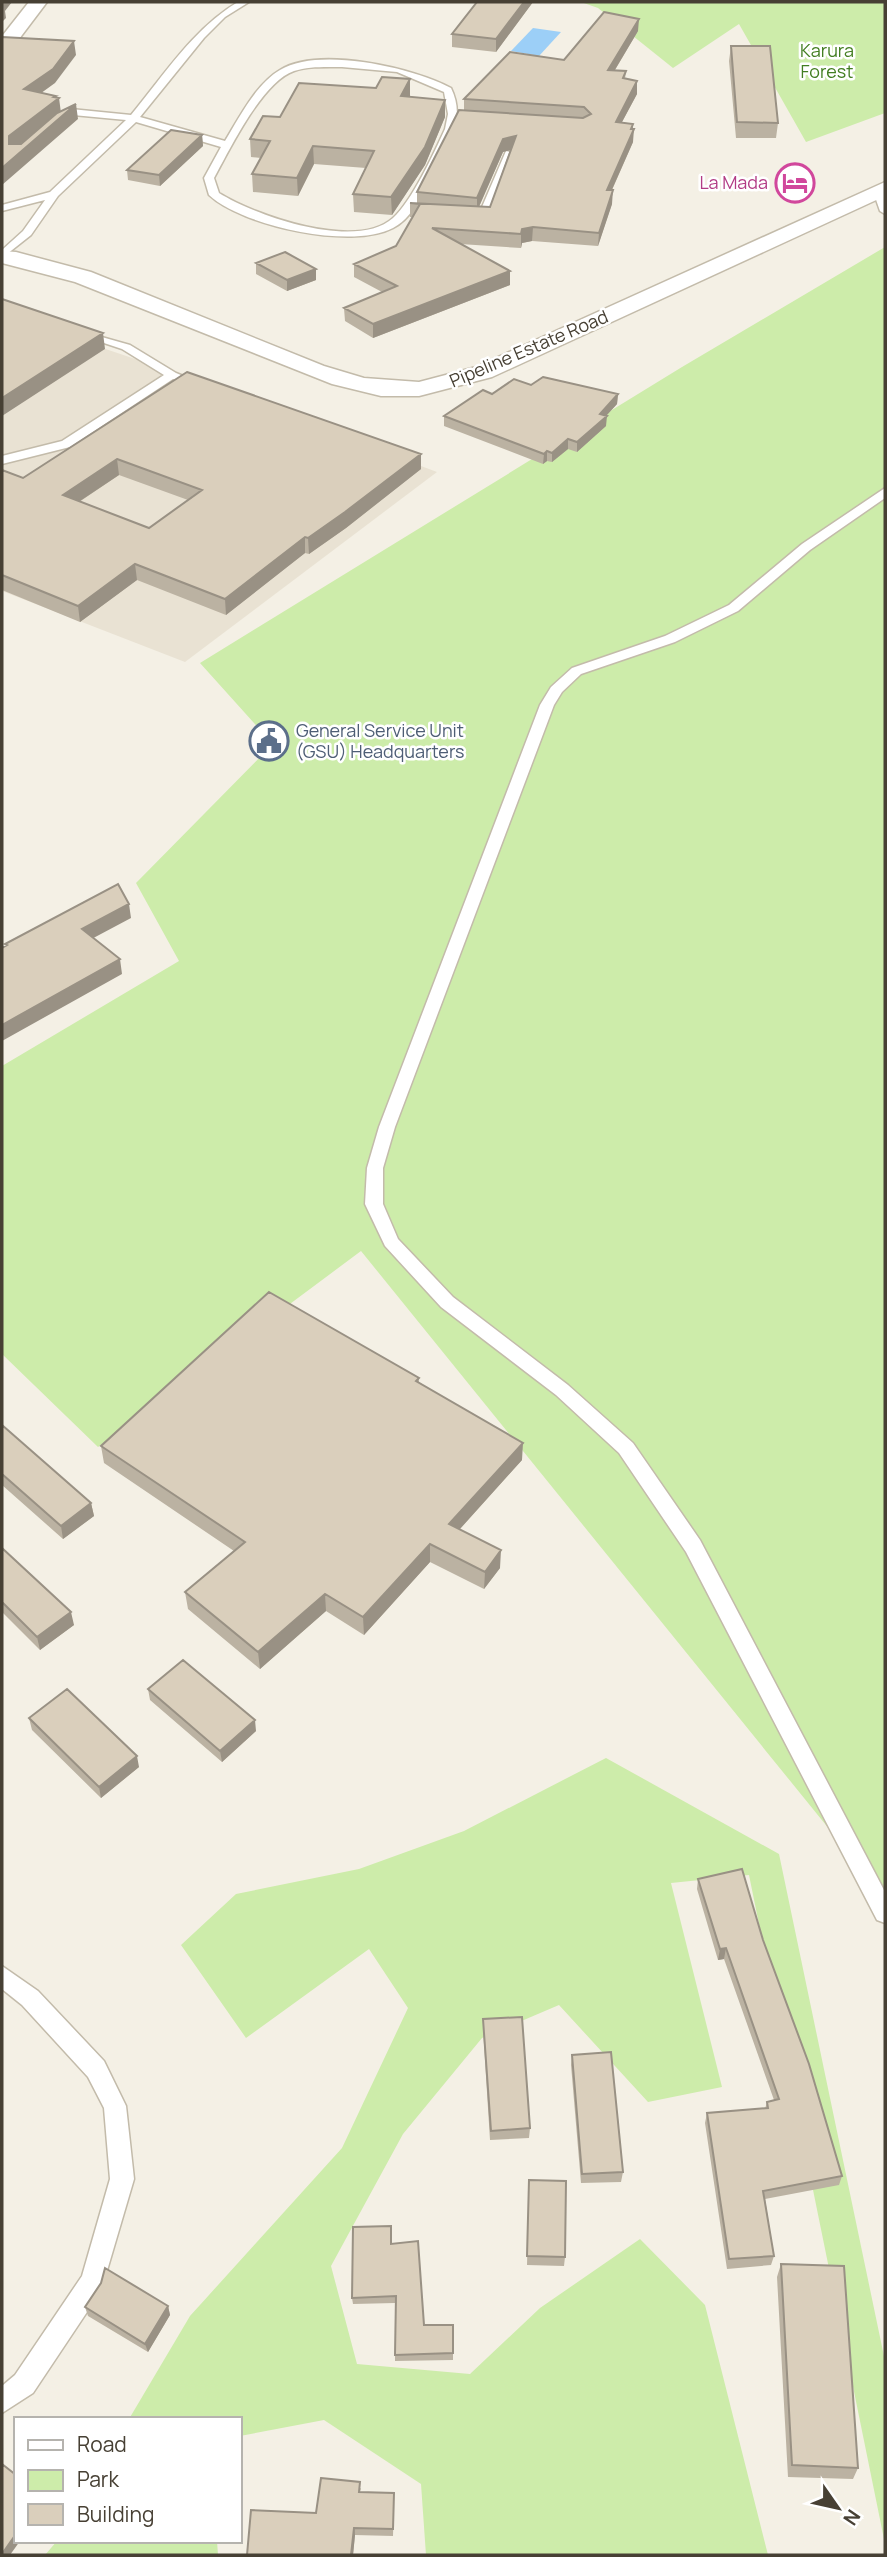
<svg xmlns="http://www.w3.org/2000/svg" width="887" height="2557" font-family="Manrope,sans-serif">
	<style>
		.residential { fill: #e9e2d3 }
		.green { fill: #cdecaa }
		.water { fill: #9ccff7 }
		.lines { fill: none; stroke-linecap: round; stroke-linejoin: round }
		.service-casing { stroke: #c3bbaa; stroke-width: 3 }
		.minor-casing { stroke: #c3bbaa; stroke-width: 3 }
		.service { fill: #fff; fill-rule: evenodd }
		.minor { fill: #fff; fill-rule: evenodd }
		.wall { fill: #bbb2a2; fill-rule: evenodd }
		.shaded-wall { fill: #999184 }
		.building { fill: #dacfbc; stroke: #999184; stroke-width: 2; fill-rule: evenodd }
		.labels { text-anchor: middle; stroke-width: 5; stroke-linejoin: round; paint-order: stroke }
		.far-park-label { font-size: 18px; fill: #437e22; stroke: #fff }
		.far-hotel-label { font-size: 18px; fill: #b23c85; stroke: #fff; text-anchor: end }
		.far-street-label { font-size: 18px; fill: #474034; stroke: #fff }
		.far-service-label { font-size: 18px; fill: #4e5e75; stroke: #fff; text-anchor: start }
	</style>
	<rect width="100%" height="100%" fill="#f4f0e5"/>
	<!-- residential -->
	<path class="residential" d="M2,314L147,363L437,472L185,662L2,591Z"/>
	<!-- green -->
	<path class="green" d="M581,2H885V113L806,142L739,24L673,68L598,8Z
		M885,247V1898L361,1251L98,1447L2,1354V1066L179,961L136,883L273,744L200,663L682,367Z
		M606,1758L779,1854L885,2361V2544L749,1875L671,1883L722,2087L648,2102L559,2005L482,2038L403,2134L331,2266L357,2364L470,2374L540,2308L640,2239L705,2305L768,2555H426L421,2484L324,2420L240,2436V2419H129L190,2316L342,2148L408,2008L369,1949L246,2038L181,1945L236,1894L359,1869L464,1831Z
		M57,2541H217L218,2555H45Z"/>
	<!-- water -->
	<path class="water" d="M533,28L561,32L539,56L511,51Z"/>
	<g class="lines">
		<!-- service casing -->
		<g class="service-casing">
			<path id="service" d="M238,2H249L225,17L204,38L140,117L225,141C239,118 256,84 280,70C319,46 414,68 451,88C464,115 453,134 440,158C427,181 418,215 393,228C352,250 242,226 209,195L204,178L221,147L136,122L58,196L31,235L2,258V250L23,231L45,200L2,211V205L50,192L126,120L73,115L58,123L53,120L54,118L71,109L131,115C164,75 194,28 238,2ZM342,67L397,72L444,92L448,114L445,129C434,153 412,201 393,218C356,251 256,216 219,193L214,178C230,149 262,82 294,71C309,66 326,67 342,67Z
				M506,151L515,153L488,218L483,221L468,219V215L479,214Z
				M878,188L882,189L885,197V214L880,211L873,191Z
				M77,330L130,345L176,373L205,385L199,388L173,379L70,447L2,464V456L62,441L164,375L122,349L77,334Z
				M885,488V498L810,550L738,611L675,642L581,674L562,692L554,705L395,1127L383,1168V1204L398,1239L453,1297L568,1385L633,1443L700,1540L885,1892V1923L877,1920L686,1552L619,1453L556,1395L441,1307L385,1246L365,1204L367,1168L379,1127L540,705L551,687L572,668L665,636L729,605L802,544Z
				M2,1966L38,1991L104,2061L126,2106L134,2179L101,2291L33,2393L2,2413V2386L15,2375L82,2276L110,2179L104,2108L88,2077L22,2005L2,1989Z"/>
		</g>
		<!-- minor casing -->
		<g class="minor-casing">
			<path id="minor" d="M29,2H47L19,39H5L3,35Z
				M885,182V196L492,377L419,396H381L332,384L75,282L2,263V251L16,252L91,272L324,366L364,378L419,382L476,367Z"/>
		</g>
		<!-- service -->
		<use href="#service" class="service"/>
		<!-- minor -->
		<use href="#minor" class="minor"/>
	</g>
	<!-- wall -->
	<path class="wall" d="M477,2H533L496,52L452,47V34Z
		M638,31L615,70L626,71L625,79L637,94L622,122L633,124V142L612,190V204L598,246L532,241L522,243L521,248L460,244L510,271V285L373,338L345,321L344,308L382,292L354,277V264L396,246L413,217H410V203L417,204V192L464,110V99ZM510,150L490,207H479L503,152Z
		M731,46L778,123L776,138H736L729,61Z
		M410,97L445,117L425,165L392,215L354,212L353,194L366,168L314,164L298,196L253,192L252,174L261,158L251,157L250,139L280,117Z
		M202,135L203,146L160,186L128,180L127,170Z
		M256,263L316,280L287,291L256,274Z
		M187,372L421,469L346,528L309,554L305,553L226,615L137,580L80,622L2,590V470L23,478ZM119,475L188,500L149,528L79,502Z
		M531,385L618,394L617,404L606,416V426L577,452L568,449L552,462L547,461L543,464L444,426V416L492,394Z
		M419,1378V1382L522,1460L460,1529L500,1568L484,1589L430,1562L364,1635L326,1611L260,1669L188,1609L185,1592L234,1551L104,1463L101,1446Z
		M2,1425L91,1503L94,1516L63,1539L2,1485Z
		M2,1549L74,1625L40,1650L2,1612Z
		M148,1689L256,1731L222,1762L150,1700Z
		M29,1718L139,1767L101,1798L32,1730Z
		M698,1879L763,1940L842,2176L839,2185L765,2199L774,2256L771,2265L727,2269L705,2123L707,2113L765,2109L767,2102L774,2100L724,1959L718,1960L697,1889Z
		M483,2019L530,2128L529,2138L490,2140L483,2029Z
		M572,2055L623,2172L621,2182L581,2183L571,2065Z
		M529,2189L565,2257L564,2266L527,2265Z
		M391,2244L424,2325H453V2360L395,2361V2303L353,2304L352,2298Z
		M781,2264L858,2468L853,2479L788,2477L777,2277Z
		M168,2306L170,2315L148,2352L88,2316L85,2307Z
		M361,2488L360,2492L394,2500L393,2536L355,2535L353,2555H247Z"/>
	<!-- shaded-wall -->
	<path class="shaded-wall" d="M3,2H12L5,11L6,18L2,22V4Z
		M524,2H533L496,52V39Z
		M639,19L638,31L607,83L608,70Z
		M74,41L76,55L55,83L26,104L24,89Z
		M410,79V96H401Z
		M637,81V94L615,135L616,122Z
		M56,96V100L59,98L61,113L11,151L9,144V136Z
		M445,100V117L425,165L392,215L391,197Z
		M76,104L78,119L2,185V168Z
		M633,124L632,132L634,129L633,142L606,203L607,190Z
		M202,135L203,146L160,186L159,175Z
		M516,136L515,149L503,152L477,211V198L503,139Z
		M313,146L314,164L298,196L297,178Z
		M613,190L612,204L598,246L599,233Z
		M533,227L532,241L522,243L521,248V234L522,229Z
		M316,269V280L287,291V280Z
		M510,271V285L373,338V324Z
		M103,333L105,349L2,416V398Z
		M618,394L617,404L605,417L607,416L606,426L577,452V442Z
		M568,439V449L552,462V453Z
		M547,451V461L543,464L544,454Z
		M421,454V469L346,528L309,554L308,538Z
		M117,459L119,475L65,511L63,495Z
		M305,537V553L226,615L225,599Z
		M135,564L137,580L80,622L78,606Z
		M129,904L131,918L84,943L82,929Z
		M120,959L122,974L2,1041V1025Z
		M523,1443L522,1460L449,1541V1524Z
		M91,1503L94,1516L63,1539L61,1526Z
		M430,1544V1562L364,1635L363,1617Z
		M501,1550L500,1568L484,1589L485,1572Z
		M325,1594L326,1611L260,1669L258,1652Z
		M71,1612L74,1625L40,1650L37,1637Z
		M255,1720L256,1731L222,1762L220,1751Z
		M137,1756L139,1767L101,1798L99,1787Z
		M726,1948L724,1959L718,1960L720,1949Z
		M168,2306L170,2315L148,2352L145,2344Z
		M354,2528L355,2535L353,2555H351Z
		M16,2534V2541H20L10,2555H2V2554Z"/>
	<!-- building -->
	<path class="building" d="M477,2H524L496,39L452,34Z
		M604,12L639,19L608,70L626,71L623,78L637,81L616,122L633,124L631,129H634L607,190H613L599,233L533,227L522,229L521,234L432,228L510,271L373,324L344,308L397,286L354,264L396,246L420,204L410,203L490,207L516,136L503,139L477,198L417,192L459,110L583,118L591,114L584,107L464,99L510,52L564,60Z
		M2,37L74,41L53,69L24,89L56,96L54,97L59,98L9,136V144H21L57,113L76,104L2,168Z
		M731,46H770L778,123L737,122Z
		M382,77L410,79L401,96L445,100L425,147L391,197L353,194L374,151L313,146L297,178L252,174L270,141L250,139L263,116L280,117L299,83L376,88Z
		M171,130L202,135L159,175L127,170Z
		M285,252L316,269L287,280L256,263Z
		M2,299L103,333L2,398Z
		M187,372L421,454L345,512L308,538L305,537L225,599L135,564L78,606L2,575V470L23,478ZM117,459L202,490L149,528L63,495Z
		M543,377L618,394L600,414L607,416L577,442L568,439L552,453L547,451L544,454L444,416L483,390L492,394L514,379L531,385Z
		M118,884L129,904L82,929L120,959L2,1025V948L7,945L5,944Z
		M269,1292L419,1378L416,1381L523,1443L449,1524L501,1550L485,1572L430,1544L363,1617L325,1594L258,1652L185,1592L245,1542L101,1446Z
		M2,1425L91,1503L61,1526L2,1474Z
		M2,1548L71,1612L37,1637L2,1602Z
		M183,1660L255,1720L220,1751L148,1689Z
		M67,1689L137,1756L99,1787L29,1718Z
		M742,1869L763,1940L809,2064L842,2176L763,2191L774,2256L729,2259L707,2113L768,2108L767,2102L779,2099L726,1948L720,1949L698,1879Z
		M522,2017L530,2128L491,2131L483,2019Z
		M611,2052L623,2172L582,2174L572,2055Z
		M529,2180L566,2181L565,2257L527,2256Z
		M391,2226V2244L418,2241L424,2325H453V2353L395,2355L396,2296L352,2298L353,2227Z
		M781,2264L844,2266L858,2468L792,2465Z
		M105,2268L168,2306L145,2344L85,2307L101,2283Z
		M2,2464L16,2475V2534L2,2554Z
		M321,2478L360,2482L359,2492L394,2493L393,2529L354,2528L351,2555H247L251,2510L316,2513Z"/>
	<!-- icons -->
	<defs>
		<g id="hotel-ring" transform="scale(2.0125)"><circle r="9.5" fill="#fff" stroke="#d1479c" stroke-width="1.5"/><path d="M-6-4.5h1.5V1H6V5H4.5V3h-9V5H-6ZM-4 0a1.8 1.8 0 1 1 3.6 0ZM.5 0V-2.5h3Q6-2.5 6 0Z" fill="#d1479c"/></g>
		<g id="civic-ring" transform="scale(2.0125)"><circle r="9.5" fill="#fff" stroke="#5c6f8a" stroke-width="1.5"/><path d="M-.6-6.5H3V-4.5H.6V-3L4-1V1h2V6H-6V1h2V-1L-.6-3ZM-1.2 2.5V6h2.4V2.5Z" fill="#5c6f8a"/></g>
	</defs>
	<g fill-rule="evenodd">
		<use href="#hotel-ring" x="795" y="183"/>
		<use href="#civic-ring" x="269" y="741"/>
	</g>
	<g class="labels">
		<!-- far-park labels -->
		<g class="far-park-label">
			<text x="827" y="57">Karura<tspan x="827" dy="21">Forest</tspan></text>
		</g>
		<!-- far-hotel labels -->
		<g class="far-hotel-label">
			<text x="768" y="189">La Mada</text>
		</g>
		<!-- far-street labels -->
		<g class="far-street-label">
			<text transform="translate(529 349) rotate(-23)" y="6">Pipeline Estate Road</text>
		</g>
		<!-- far-service labels -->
		<g class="far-service-label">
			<text x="296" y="737">General Service Unit<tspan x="296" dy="21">(GSU) Headquarters</tspan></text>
		</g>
	</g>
	<!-- border -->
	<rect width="887" height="2557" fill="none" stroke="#474034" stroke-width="7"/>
	<!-- legend -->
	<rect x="14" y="2417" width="228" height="126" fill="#ffffff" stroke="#b5b3ae" stroke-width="2"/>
	<rect x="28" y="2440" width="35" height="10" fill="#ffffff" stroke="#b5b3ae" stroke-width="2"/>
	<text x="77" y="2452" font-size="21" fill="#474034">Road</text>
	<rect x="28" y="2470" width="35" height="21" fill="#cdecaa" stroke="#b5b3ae" stroke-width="2"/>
	<text x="77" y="2487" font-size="21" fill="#474034">Park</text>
	<rect x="28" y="2504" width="35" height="21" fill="#dacfbc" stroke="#b5b3ae" stroke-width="2"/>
	<text x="77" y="2522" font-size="21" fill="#474034">Building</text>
	<!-- north arrow -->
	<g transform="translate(838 2508) rotate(124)" stroke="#ffffff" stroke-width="5" paint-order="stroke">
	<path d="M0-5L12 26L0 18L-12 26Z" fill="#474034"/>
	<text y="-10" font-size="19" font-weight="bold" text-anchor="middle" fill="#474034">N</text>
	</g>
</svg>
